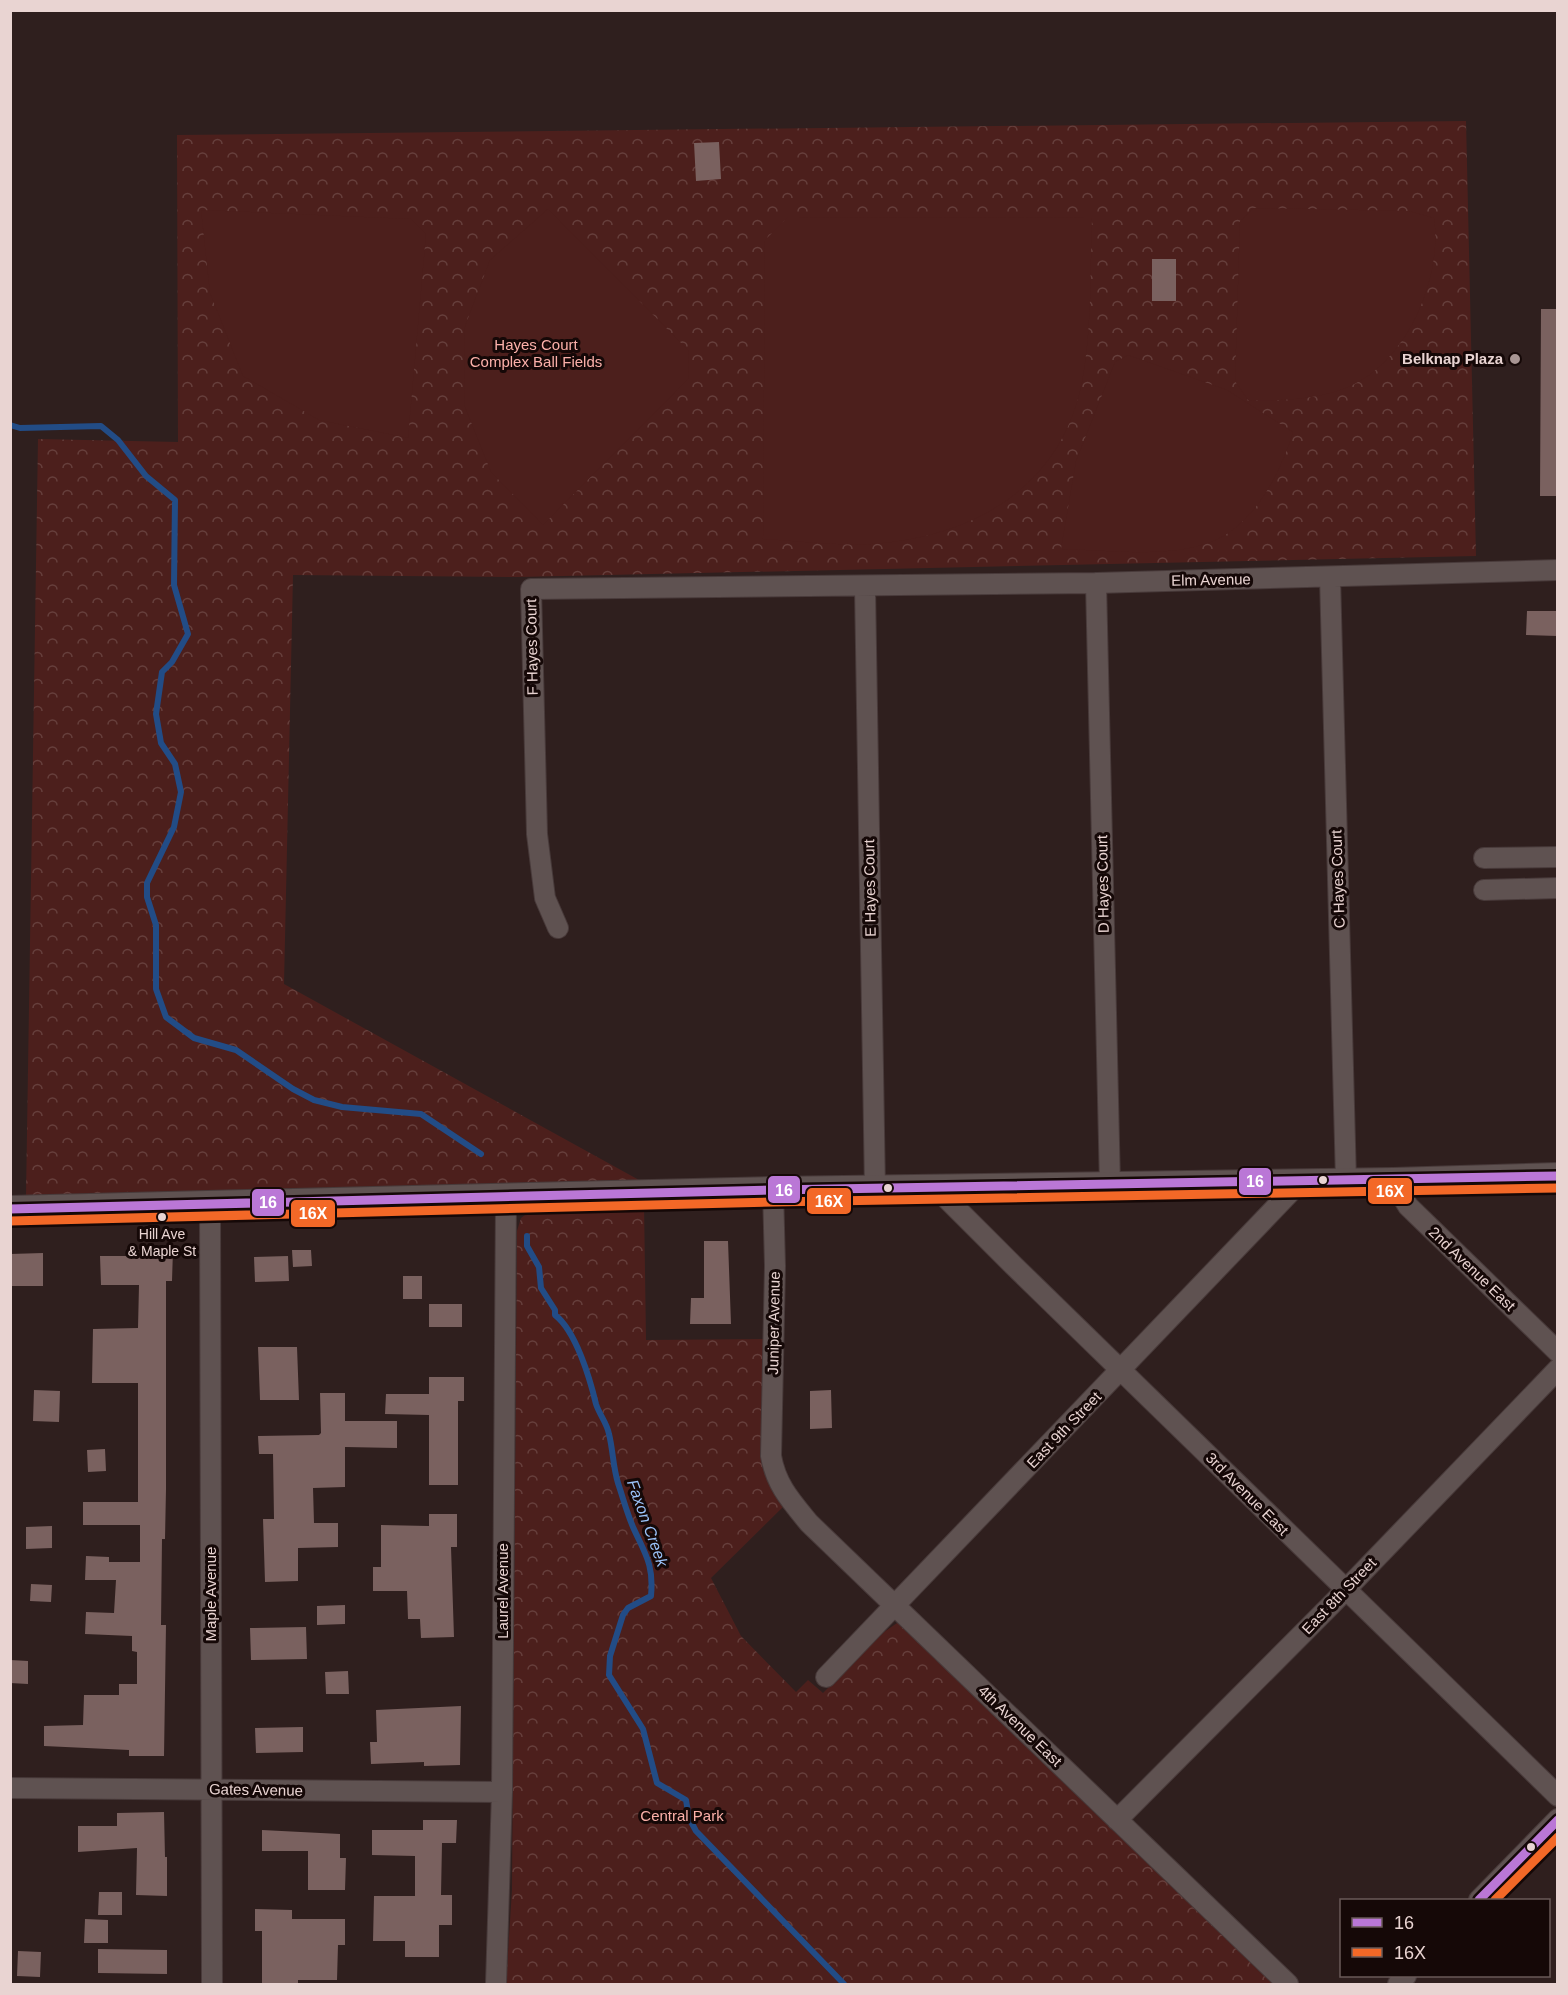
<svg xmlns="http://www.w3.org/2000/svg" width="1568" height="1995" font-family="Helvetica,sans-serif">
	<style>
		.park { fill: url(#park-crowns) }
		.pitch { fill: #4c1f1c }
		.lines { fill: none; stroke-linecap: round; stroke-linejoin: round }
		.stream { stroke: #224c86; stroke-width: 6 }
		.building { fill: #7a615f }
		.minor-casing { stroke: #483a3a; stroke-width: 22 }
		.tertiary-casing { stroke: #483a3a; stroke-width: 28 }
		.minor { stroke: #5f5251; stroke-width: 20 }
		.tertiary { stroke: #5f5251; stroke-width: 26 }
		.bus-1-casing { stroke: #150807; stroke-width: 14 }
		.bus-2-casing { stroke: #150807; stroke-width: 14 }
		.bus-1 { stroke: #ba77d6; stroke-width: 9 }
		.bus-2 { stroke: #f36827; stroke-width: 9 }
		.poi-dot { fill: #a89593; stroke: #150807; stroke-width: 2 }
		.bus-dot { fill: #e9d4d2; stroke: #150807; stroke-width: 2 }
		.labels { text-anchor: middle; stroke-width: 6; stroke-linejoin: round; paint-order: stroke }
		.bus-label { font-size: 14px; fill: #e9d4d2; stroke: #150807 }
		.park-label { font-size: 15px; fill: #fbb0a9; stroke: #150807 }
		.poi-label { font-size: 15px; font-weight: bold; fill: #e9d4d2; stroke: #150807; text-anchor: end }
		.street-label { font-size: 15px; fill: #e9d4d2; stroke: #150807 }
		.water-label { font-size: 16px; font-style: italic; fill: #9bc3f9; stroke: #150807 }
		.line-badge { stroke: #150807; stroke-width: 2 }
		.badge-label { font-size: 16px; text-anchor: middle; font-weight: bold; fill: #fff }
	</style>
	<defs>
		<pattern id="park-crowns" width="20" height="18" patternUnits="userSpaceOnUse" patternTransform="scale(1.5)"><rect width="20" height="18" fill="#4c1f1c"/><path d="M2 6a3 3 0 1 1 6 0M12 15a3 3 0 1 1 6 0" fill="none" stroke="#663f3c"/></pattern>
	</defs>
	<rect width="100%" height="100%" fill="#2f1f1e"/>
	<!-- park -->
	<path class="park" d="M1466,121L1476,556L518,577L293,575L284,984L639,1180L26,1197L38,439L178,442L177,135Z
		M644,1204L646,1340L768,1339V1481L784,1506L711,1578L741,1636L796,1692L808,1680L823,1693L884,1632L900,1621L1274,1984H506L512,1890L517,1231L521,1218L533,1209Z"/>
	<!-- pitch -->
	<path class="pitch" d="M1254,208L1409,211L1434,218C1443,280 1405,367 1343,389C1312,400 1281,401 1248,400L1235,381L1240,221Z
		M548,209L689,351L688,379L543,525L491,472L465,407L464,329L490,260Z
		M201,210L411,219L426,234L408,438L319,420L243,376L210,293Z
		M788,217L1092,218C1090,272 1092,328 1082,382C1061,488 973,537 872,544C836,546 799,541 763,539L765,240Z
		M1128,355L1227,390L1293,432C1280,475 1252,530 1205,544C1160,558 1108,550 1061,549L1076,461L1115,362Z"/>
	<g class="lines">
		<!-- stream -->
		<path class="stream" d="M10,425L20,428L101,426L118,440L146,476L175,500L174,585L188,634L172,662L162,672L156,714L161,743L175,764L181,792L174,827L147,883V897L156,925V989L166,1017L194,1038L236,1050L293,1089L314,1100L342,1107L421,1114L481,1154
			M527,1236V1246L539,1267L541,1288L555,1310V1315C576,1331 590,1379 596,1404C599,1414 607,1423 609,1434C613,1450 613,1467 618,1483C623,1498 627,1513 633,1527C645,1554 654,1564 651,1596L628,1608L623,1615L610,1656L609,1675L643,1729L657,1783L686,1800L689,1818L696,1831L844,1984"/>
	</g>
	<!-- building -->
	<path class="building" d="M719,142L721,179L696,181L694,143Z
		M1152,259H1176V301H1152Z
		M1541,309H1557V496H1540Z
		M1527,611H1557V636L1526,635Z
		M704,1241H728L731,1324H690L691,1298H704Z
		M136,1249L173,1250L172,1281H166V1489L165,1539H162L161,1625H166L164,1756H129V1750L44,1746V1726L83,1725L84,1695H119V1684H137V1652L132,1651V1636L85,1634L86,1612L114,1613L116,1580H85L86,1556L109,1557V1562H140V1525H83V1502H138V1383H92L93,1329L138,1328L139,1285H101L100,1256H136Z
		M292,1250H311L312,1266L293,1267Z
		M43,1253V1286H10V1254Z
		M288,1256L289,1281L255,1282L254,1257Z
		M403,1276H422V1299H403Z
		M429,1304H462V1327H429Z
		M258,1347H297L299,1400H260Z
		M429,1377H464V1401H458V1485H429V1415L385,1414L386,1394H429Z
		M34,1390L60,1391L59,1422L33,1421Z
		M831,1390L832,1428L810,1429V1391Z
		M320,1393H345V1421H397V1448L345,1447V1487L313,1488L314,1523H338V1547L298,1548V1581L265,1582L263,1519H274L273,1454H259L258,1436L319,1435L321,1433Z
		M105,1449L106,1471L88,1472L87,1450Z
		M429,1514H457V1547H451L454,1637L421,1638L420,1619H408L407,1591H373V1567H381V1525L429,1526Z
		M52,1526V1548L26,1549V1527Z
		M31,1584L52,1585L51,1602L30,1601Z
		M345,1605V1624L317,1625V1606Z
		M306,1627L307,1659L251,1660L250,1628Z
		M10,1660L28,1661V1684L10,1683Z
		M348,1671L349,1694H326L325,1672Z
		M461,1706L460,1765L424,1766V1762L371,1764L370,1742H377L376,1710Z
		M303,1727V1752L256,1753L255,1728Z
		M164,1812L165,1857H167V1896L136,1895L137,1848L78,1852V1826H117V1813Z
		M423,1820H457L456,1843H442L441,1895H452V1925H439V1957H405V1941H373L374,1896H415V1856L372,1855V1830H423Z
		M262,1830L340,1834V1858H346L345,1890H308V1851H262Z
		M99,1892H122V1915H98Z
		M255,1909L292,1910V1919H345V1945H338L337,1980H298V1984H262V1931H255Z
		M85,1919L108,1920V1943H84Z
		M98,1949L167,1950V1974L98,1973Z
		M18,1951L41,1952L40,1977L17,1976Z"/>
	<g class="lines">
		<!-- minor casing -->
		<g class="minor-casing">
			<path id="minor" d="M1330,577L1346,1181
				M1096,583L1110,1185
				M865,587L875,1190
				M1484,858L1558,857
				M1484,890L1558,888
				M558,928L545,898L537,834L531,589L1096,583L1558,570
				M1393,1181L1408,1206L1558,1352
				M940,1189L947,1199L1013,1265L1558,1796
				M773,1190L775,1266L771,1456C776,1485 791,1501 809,1523L1288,1984
				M210,1204L212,1984
				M826,1677L1300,1182
				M10,1788L502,1792
				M1117,1820L1331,1605L1558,1369
				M1479,1900L1558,1819
				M496,1984L502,1792L506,1198
				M1398,1984L1406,1976"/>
		</g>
		<!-- tertiary casing -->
		<g class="tertiary-casing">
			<path id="tertiary" d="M10,1209L773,1190L1393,1181L1558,1176"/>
		</g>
		<!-- minor -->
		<use href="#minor" class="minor"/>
		<!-- tertiary -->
		<use href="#tertiary" class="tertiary"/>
		<!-- bus-1 casing -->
		<g class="bus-1-casing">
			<path id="bus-1" d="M10,1209L773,1190L1558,1176
				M1479,1900L1558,1820"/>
		</g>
		<!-- bus-2 casing -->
		<g class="bus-2-casing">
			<path id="bus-2" d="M10,1221L773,1202L1558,1188
				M1495,1900L1558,1837"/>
		</g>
		<!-- bus-1 -->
		<use href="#bus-1" class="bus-1"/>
		<!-- bus-2 -->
		<use href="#bus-2" class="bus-2"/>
	</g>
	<!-- markers -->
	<circle class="poi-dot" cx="1515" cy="359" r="6"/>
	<g class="bus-dot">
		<circle cx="1323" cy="1180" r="5"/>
		<circle cx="888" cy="1188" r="5"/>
		<circle cx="162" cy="1217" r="5"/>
		<circle cx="1531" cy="1847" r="5"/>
	</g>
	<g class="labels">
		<!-- bus labels -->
		<g class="bus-label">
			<text x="162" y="1239">Hill Ave<tspan x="162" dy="17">&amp; Maple St</tspan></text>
		</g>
		<!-- park labels -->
		<g class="park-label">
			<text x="536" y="350">Hayes Court<tspan x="536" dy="17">Complex Ball Fields</tspan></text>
			<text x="682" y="1821">Central Park</text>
		</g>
		<!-- poi labels -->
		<g class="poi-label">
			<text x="1503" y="364">Belknap Plaza</text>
		</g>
		<!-- street labels -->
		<g class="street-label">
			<text transform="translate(1211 580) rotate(-1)" y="5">Elm Avenue</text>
			<text transform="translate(532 647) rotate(-91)" y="5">F Hayes Court</text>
			<text transform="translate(1338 879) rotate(-92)" y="5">C Hayes Court</text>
			<text transform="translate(1103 884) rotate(-91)" y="5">D Hayes Court</text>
			<text transform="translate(870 888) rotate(-91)" y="5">E Hayes Court</text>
			<text transform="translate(1472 1269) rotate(44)" y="5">2nd Avenue East</text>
			<text transform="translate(774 1323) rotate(-89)" y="5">Juniper Avenue</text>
			<text transform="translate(1064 1430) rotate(-46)" y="5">East 9th Street</text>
			<text transform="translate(1247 1494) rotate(45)" y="5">3rd Avenue East</text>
			<text transform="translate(503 1591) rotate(-90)" y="5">Laurel Avenue</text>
			<text transform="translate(211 1594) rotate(-90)" y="5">Maple Avenue</text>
			<text transform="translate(1339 1596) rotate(-46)" y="5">East 8th Street</text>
			<text transform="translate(1020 1726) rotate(44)" y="5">4th Avenue East</text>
			<text transform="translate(256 1790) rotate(1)" y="5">Gates Avenue</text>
		</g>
		<!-- water labels -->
		<g class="water-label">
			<text transform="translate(648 1523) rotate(70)" y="6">Faxon Creek</text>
		</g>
	</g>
	<g class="line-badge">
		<rect x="1238" y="1167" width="34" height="29" rx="6" fill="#ba77d6"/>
		<rect x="767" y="1175" width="34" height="29" rx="6" fill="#ba77d6"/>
		<rect x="1367" y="1177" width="46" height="28" rx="6" fill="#f36827"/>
		<rect x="806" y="1187" width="46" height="28" rx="6" fill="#f36827"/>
		<rect x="251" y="1188" width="34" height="29" rx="6" fill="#ba77d6"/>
		<rect x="290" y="1199" width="46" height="29" rx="6" fill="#f36827"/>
	</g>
	<g class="badge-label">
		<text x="1255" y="1187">16</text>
		<text x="784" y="1196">16</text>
		<text x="1390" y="1197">16X</text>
		<text x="829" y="1207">16X</text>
		<text x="268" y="1208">16</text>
		<text x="313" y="1219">16X</text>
	</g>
	<!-- border -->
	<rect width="1568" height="1995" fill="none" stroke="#e9d4d2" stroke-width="24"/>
	<!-- legend -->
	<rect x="1340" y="1899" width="210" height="78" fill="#150807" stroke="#6a5a58" stroke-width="1.5"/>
	<rect x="1352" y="1918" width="30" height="9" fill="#ba77d6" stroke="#6a5a58" stroke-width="1.5"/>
	<text x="1394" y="1929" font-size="18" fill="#e9d4d2">16</text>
	<rect x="1352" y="1948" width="30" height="9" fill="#f36827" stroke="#6a5a58" stroke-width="1.5"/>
	<text x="1394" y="1959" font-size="18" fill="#e9d4d2">16X</text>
</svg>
